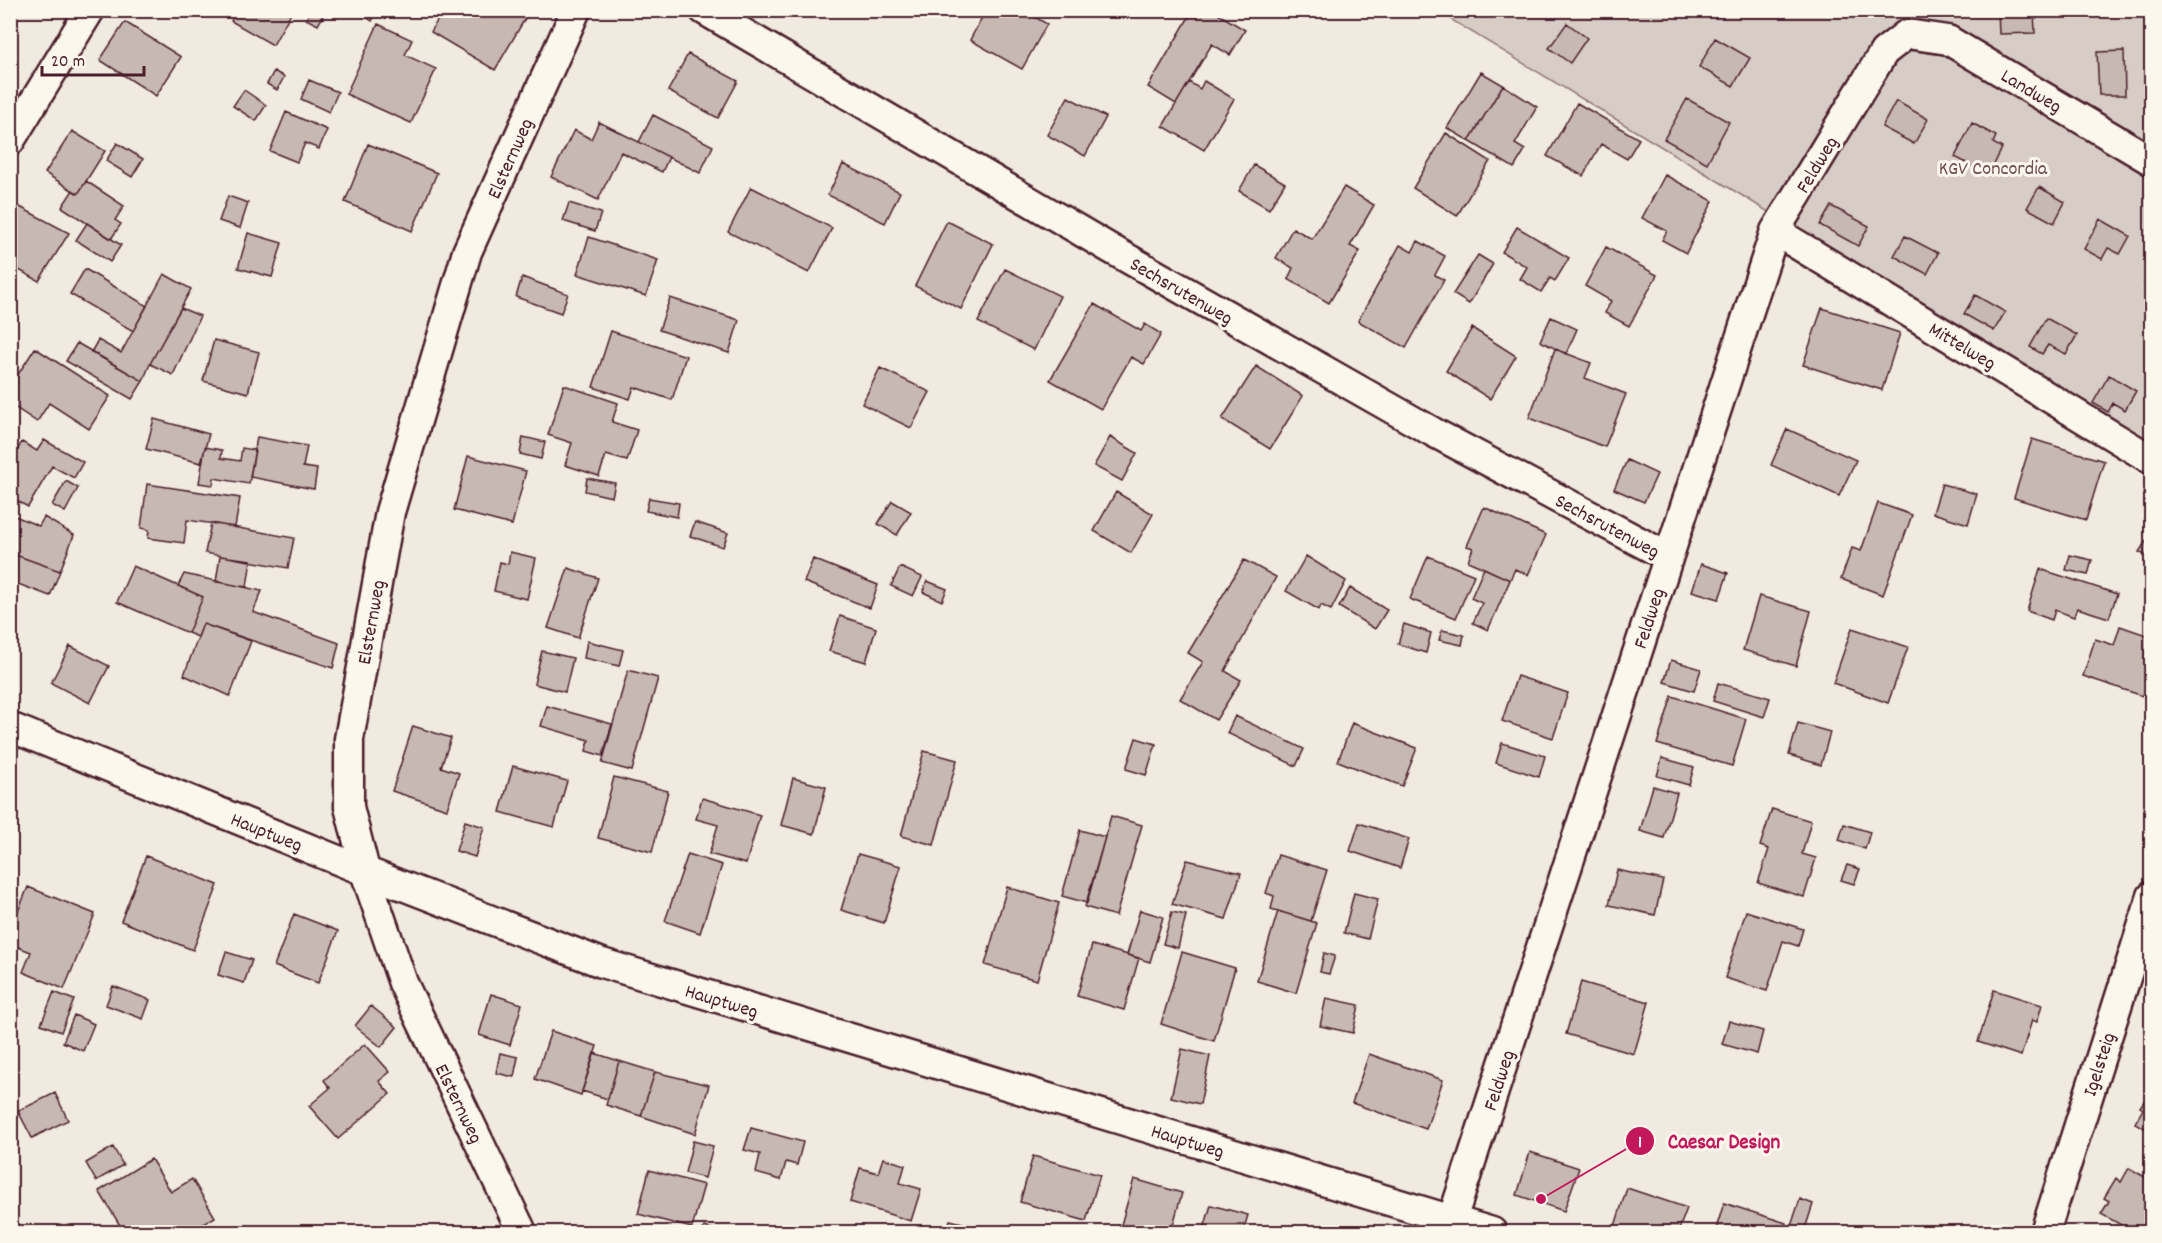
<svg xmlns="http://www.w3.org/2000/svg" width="2162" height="1243" font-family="Dekko,sans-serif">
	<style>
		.green { fill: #d8ccc6; stroke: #917678; stroke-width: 1.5 }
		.building { fill: #c8b8b3; stroke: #4a1f2b; stroke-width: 1.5 }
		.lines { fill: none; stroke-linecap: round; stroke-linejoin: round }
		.street-casing { stroke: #4a1f2b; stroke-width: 33 }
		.street { stroke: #fbf7ec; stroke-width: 28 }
		.labels { text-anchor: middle; stroke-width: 6; stroke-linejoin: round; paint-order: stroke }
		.street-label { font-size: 20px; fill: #4a1f2b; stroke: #fbf7ec }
		.park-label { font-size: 20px; fill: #6e4a52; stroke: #fbf7ec }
		.leader { fill: none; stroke: #c2185b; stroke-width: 2 }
		.callout-dot { fill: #c2185b; stroke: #fbf7ec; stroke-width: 2 }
		.mark-label { font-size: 18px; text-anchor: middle; font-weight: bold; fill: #fff }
		.callout-label { font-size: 21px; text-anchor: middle; font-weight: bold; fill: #c2185b; stroke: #fbf7ec; stroke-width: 6; stroke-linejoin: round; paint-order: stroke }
	</style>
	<rect width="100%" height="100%" fill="#f0eae0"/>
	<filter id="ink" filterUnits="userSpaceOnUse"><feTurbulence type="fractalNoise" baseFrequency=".0167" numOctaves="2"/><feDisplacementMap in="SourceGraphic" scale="12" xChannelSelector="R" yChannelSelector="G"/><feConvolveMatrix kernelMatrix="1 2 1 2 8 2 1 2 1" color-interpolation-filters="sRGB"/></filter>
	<g filter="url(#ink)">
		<!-- green -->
		<path class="green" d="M1437,11H2151V451L1746,198Z"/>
		<!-- building -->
		<path class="building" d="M237,10H291L292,11L273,45L231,21Z
			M311,10H326L318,25L306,19Z
			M355,10H378L372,21Z
			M443,10H530L495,70L431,32Z
			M986,10H1023L1047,24L1022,69L970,40Z
			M1193,10H1212L1245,30L1230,55L1212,44L1176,104L1148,87Z
			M1998,10H2034L2035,33L1999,34Z
			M125,22L181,57L156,96L100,60Z
			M1567,23L1587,38L1570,63L1549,48Z
			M378,24L412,40L405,55L436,69L411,123L346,94Z
			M1715,38L1750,58L1733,86L1699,67Z
			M2124,51L2125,95H2099L2097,52Z
			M688,54L738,81L718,118L668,91Z
			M274,71L284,77L277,90L267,84Z
			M1481,72L1503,85L1469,141L1447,128Z
			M309,80L338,92L329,112L301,99Z
			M1204,81L1234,99L1204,150L1163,126L1189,82L1200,89Z
			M1503,85L1537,107L1515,144L1525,150L1514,168L1469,141Z
			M244,90L266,105L256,121L233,106Z
			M1068,97L1106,117L1085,156L1047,135Z
			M1687,99L1729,122L1707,163L1664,139Z
			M1896,101L1928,119L1914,144L1882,127Z
			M1577,103L1639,139L1627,159L1601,144L1583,176L1547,156Z
			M286,112L327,130L319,149L305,143L297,162L270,151Z
			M653,115L713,146L700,173L639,142Z
			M599,122L669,157L662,172L621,152L598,200L551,177L574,130L591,139Z
			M1972,123L1996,136L1993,143L2002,148L1989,175L1955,157Z
			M72,131L105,151L78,194L45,173Z
			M1446,133L1490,161L1457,216L1413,188Z
			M117,143L143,159L132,177L106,161Z
			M368,144L437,173L412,231L345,202Z
			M843,164L900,192L885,223L828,195Z
			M1254,165L1285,183L1269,209L1239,191Z
			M1665,175L1713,201L1686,253L1662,240L1667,231L1642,218Z
			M86,181L124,206L115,220L121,224L111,239L62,207L73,190L78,194Z
			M751,187L832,228L809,273L728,232Z
			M1344,187L1374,205L1350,246L1360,251L1329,303L1288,279L1293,268L1276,258L1293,228L1312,239Z
			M2039,187L2065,202L2054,223L2027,208Z
			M228,196L248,203L240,228L219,221Z
			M569,203L601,213L595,231L563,221Z
			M18,206L69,233L39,281L10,265V217Z
			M1831,206L1869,226L1858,246L1820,225Z
			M2100,219L2130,236L2120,254L2108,248L2102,259L2084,249Z
			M947,221L993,244L961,309L915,286Z
			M87,223L121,245L110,262L76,240Z
			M1517,227L1569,258L1555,281L1550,278L1541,292L1520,279L1527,267L1502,252Z
			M248,233L282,243L272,277L238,268Z
			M1905,236L1938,253L1927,274L1894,256Z
			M589,237L658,260L646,296L577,274Z
			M1418,241L1445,256L1435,275L1444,280L1406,348L1358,321L1400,245L1412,252Z
			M1606,247L1657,275L1629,326L1605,313L1611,301L1585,286Z
			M1478,255L1493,264L1469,304L1453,294Z
			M85,269L147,306L133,331L70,294Z
			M1005,269L1060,296L1034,350L978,322Z
			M2152,270V289L2144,284Z
			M164,274L191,289L150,364L143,381L91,352L98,340L121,353Z
			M522,277L568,294L561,313L516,297Z
			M1975,295L2005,312L1994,331L1964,314Z
			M670,298L739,320L729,353L659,330Z
			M1094,304L1141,331L1145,324L1161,334L1144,364L1131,357L1101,409L1050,380Z
			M181,308L200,316L173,375L150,364Z
			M1822,308L1900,333L1882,390L1803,365Z
			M1551,317L1577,329L1566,354L1540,341Z
			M2046,318L2077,335L2066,354L2048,345L2042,354L2030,347Z
			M1472,328L1516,356L1490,399L1446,371Z
			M611,331L686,356L672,400L634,387L630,399L593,387Z
			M214,340L259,352L248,393L203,381Z
			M77,343L143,381L132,399L66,361Z
			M35,348L110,396L89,429L49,403L37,422L10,404V387Z
			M1555,349L1591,363L1585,378L1626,394L1605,447L1529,418Z
			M1256,366L1303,396L1270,449L1222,419Z
			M880,368L930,392L911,428L862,404Z
			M2109,375L2136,391L2125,410L2113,403L2108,412L2093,403Z
			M564,385L618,403L612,422L637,430L627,461L606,455L599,476L565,465L572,443L548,435Z
			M154,419L209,434L201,463L146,449Z
			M1787,429L1856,460L1839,496L1771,465Z
			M257,437L307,446L303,467L317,469L314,489L250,477Z
			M523,437L545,442L541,459L520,454Z
			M1110,437L1137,453L1122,481L1094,466Z
			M2032,439L2104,461L2086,520L2014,498Z
			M44,440L83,462L74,478L52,466L28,507L10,497V463L22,442L37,451Z
			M205,447L222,450L221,458L240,461L242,448L255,450L249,484L214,478L213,485L199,483Z
			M468,456L526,471L512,525L454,510Z
			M1627,460L1657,474L1644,502L1614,489Z
			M587,478L615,483L612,497L585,491Z
			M66,481L78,488L65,512L52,505Z
			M147,484L240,498L235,527L187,520L184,543L148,538L149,530L141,528Z
			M1942,484L1977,494L1968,524L1933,513Z
			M1116,492L1153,514L1131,553L1094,531Z
			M649,498L679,503L677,517L646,511Z
			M892,501L911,512L897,535L878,524Z
			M1878,503L1912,515L1883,595L1841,579L1852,548L1861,551Z
			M1484,507L1546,535L1528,575L1515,569L1510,580L1468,561L1473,548L1467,546Z
			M10,514L39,526L44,517L74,535L60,571L10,553Z
			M695,522L728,533L723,547L690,536Z
			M211,523L294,538L288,568L205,553Z
			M2152,532V559L2139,552Z
			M510,552L536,558L527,599L494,591L500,562L508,564Z
			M10,553L60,571L50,596L10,581Z
			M2070,555L2092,560L2088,575L2066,570Z
			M220,556L251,560L247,587L216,582Z
			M1306,556L1346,581L1331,610L1321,605L1319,610L1286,591Z
			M1428,556L1474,575L1456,618L1410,599Z
			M813,559L878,585L870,608L804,582Z
			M1244,560L1276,577L1225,671L1241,680L1216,720L1180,699L1203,662L1188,653Z
			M1701,564L1728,573L1719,599L1692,591Z
			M133,566L203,597L188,633L117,602Z
			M900,567L922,577L913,596L891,586Z
			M568,568L598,578L578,638L548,628Z
			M1484,568L1510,580L1488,630L1473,623L1482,603L1471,598Z
			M2040,569L2117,594L2109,618L2077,608L2074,617L2055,610L2052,620L2027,611Z
			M184,574L262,591L253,612L339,643L333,668L203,624L198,637L188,633L203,597L178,586Z
			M927,581L947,589L942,601L923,592Z
			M1350,588L1387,610L1375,629L1339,607Z
			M1759,596L1811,611L1796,666L1743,650Z
			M840,616L876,628L866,662L829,651Z
			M203,624L251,641L230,696L184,675Z
			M1404,624L1431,633L1426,653L1398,644Z
			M2120,626L2152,637V669L2143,696L2083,676L2095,639L2114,645Z
			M1852,628L1908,647L1888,703L1833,683Z
			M1442,630L1464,635L1462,645L1439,640Z
			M587,641L623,650L619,666L584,658Z
			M70,646L109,666L90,703L51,683Z
			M542,651L573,658L565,692L534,684Z
			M1671,660L1701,669L1694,691L1664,682Z
			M628,670L658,678L632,771L602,763Z
			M1517,676L1568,693L1553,738L1502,721Z
			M1718,683L1770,698L1764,717L1713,701Z
			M1672,696L1746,719L1732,766L1657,744Z
			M547,706L612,724L603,756L586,751L589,740L541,726Z
			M1235,716L1304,749L1296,766L1227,733Z
			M1352,723L1417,748L1402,786L1338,761Z
			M1798,723L1830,732L1821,765L1789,755Z
			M413,726L451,738L441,767L459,773L447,809L392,791Z
			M1136,738L1156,744L1146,775L1126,769Z
			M1502,743L1545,756L1539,777L1496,763Z
			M924,751L957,760L934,845L901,836Z
			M1662,758L1694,767L1689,785L1657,776Z
			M513,766L567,781L554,827L500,812Z
			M614,777L668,791L652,852L598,838Z
			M793,778L826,787L814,834L781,825Z
			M1653,786L1677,793L1664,838L1640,831Z
			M702,798L760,815L746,864L709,854L718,825L696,819Z
			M1772,809L1811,821L1802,854L1816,858L1804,897L1758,883L1769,849L1760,846Z
			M1111,816L1142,825L1116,916L1085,907Z
			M465,821L484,827L475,857L456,851Z
			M1359,823L1409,839L1400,868L1350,851Z
			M1844,824L1870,832L1865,849L1839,840Z
			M1080,830L1105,837L1087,903L1062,896Z
			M688,854L722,865L700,933L665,921Z
			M858,854L901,866L884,923L841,910Z
			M1278,855L1327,870L1311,921L1271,909L1274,896L1266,893Z
			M146,856L218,885L193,950L121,921Z
			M1187,860L1241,873L1226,919L1172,904Z
			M1847,865L1860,869L1854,884L1841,880Z
			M1617,870L1663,880L1655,915L1609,905Z
			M28,887L95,914L64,989L23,972L31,952L10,944V931Z
			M1007,887L1059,903L1037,980L985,965Z
			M1354,893L1378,899L1368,939L1344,933Z
			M1140,910L1163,917L1150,962L1127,955Z
			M1278,911L1317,923L1296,993L1257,981Z
			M1746,911L1803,929L1798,946L1783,941L1767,991L1725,978Z
			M1172,912L1186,915L1178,948L1163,944Z
			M294,914L338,931L318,983L274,966Z
			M1092,945L1139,958L1124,1010L1077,996Z
			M226,952L252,960L244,983L218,975Z
			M1182,952L1235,968L1214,1041L1161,1024Z
			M1324,953L1335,956L1329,974L1320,972Z
			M1581,982L1649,1002L1634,1054L1566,1034Z
			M113,986L150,1000L143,1019L106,1005Z
			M1994,990L2042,1005L2037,1022L2032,1020L2021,1056L1978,1042Z
			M54,992L74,1000L61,1032L41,1024Z
			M491,994L522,1004L510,1045L479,1035Z
			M1326,998L1359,1005L1353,1033L1320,1026Z
			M371,1006L397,1027L381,1047L355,1026Z
			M74,1015L94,1024L83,1051L63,1042Z
			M1729,1021L1763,1031L1757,1054L1722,1044Z
			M551,1031L597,1046L581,1095L535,1079Z
			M365,1044L390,1072L379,1081L390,1094L338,1139L309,1106L330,1088L324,1080Z
			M1182,1049L1210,1056L1200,1104L1171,1097Z
			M500,1053L518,1057L514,1077L496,1073Z
			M594,1053L619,1061L608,1099L582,1091Z
			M1369,1054L1443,1080L1426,1129L1352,1103Z
			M619,1061L655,1072L641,1116L606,1105Z
			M655,1072L709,1085L695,1134L641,1116Z
			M2150,1092L2152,1093V1132L2135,1123L2143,1109L2140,1107Z
			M55,1093L68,1120L32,1138L18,1111Z
			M751,1128L803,1142L797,1165L786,1162L781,1180L756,1173L760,1154L744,1150Z
			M693,1141L713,1146L705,1178L685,1173Z
			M113,1147L123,1165L96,1181L86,1163Z
			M1530,1152L1579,1168L1564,1211L1517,1195Z
			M1033,1156L1100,1175L1086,1221L1020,1202Z
			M883,1158L905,1165L900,1183L921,1189L911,1221L850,1202L860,1168L878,1173Z
			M151,1159L171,1192L192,1179L215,1217L190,1232H124L99,1191Z
			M2129,1168L2152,1181V1226L2148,1232H2134L2101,1214L2109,1201L2104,1198L2116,1178L2121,1182Z
			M649,1170L704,1185L692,1228L638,1214Z
			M1134,1179L1182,1193L1171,1232H1119Z
			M1627,1188L1687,1208L1678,1232H1634L1615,1226Z
			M1800,1199L1813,1204L1804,1232L1790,1229Z
			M1724,1203L1786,1223L1783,1232H1715Z
			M1211,1205L1248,1215L1243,1232H1203Z
			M950,1220L1001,1232H947Z
			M704,1227L723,1232H702Z"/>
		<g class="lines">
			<!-- street casing -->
			<g class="street-casing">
				<path id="street" d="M704,10L1111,249L1433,432L1668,557
					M10,141L90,10
					M1775,231L2152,460
					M10,727L367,872L602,963L1492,1232
					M522,1232L403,983L367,878L349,807V739L390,512L467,252L576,10
					M1448,1232L1775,231L1884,52L1907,34L1948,40L2152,161
					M2045,1232L2152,896"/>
			</g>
			<!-- street -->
			<use href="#street" class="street"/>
		</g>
	</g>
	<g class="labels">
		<!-- street labels -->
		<g class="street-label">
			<text transform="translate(2032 90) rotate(31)" y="7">Landweg</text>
			<text transform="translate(509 158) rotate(-66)" y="7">Elsternweg</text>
			<text transform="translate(1816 164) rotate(-59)" y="7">Feldweg</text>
			<text transform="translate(1182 290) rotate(30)" y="7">Sechsrutenweg</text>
			<text transform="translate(1963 345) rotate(31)" y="7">Mittelweg</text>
			<text transform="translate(1608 525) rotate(28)" y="7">Sechsrutenweg</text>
			<text transform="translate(1648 618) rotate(-72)" y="7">Feldweg</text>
			<text transform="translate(370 622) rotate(-80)" y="7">Elsternweg</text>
			<text transform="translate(267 831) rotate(22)" y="7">Hauptweg</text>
			<text transform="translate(722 1000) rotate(17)" y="7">Hauptweg</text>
			<text transform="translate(2098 1064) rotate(-72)" y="7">Igelsteig</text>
			<text transform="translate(1498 1080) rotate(-72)" y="7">Feldweg</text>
			<text transform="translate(460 1103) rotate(64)" y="7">Elsternweg</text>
			<text transform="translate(1188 1140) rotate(17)" y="7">Hauptweg</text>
		</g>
		<!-- park labels -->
		<g class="park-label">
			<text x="1993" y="174">KGV Concordia</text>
		</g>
	</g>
	<!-- callouts -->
	<path class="leader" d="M1541 1199L1640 1141"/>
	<g class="callout-dot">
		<circle cx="1541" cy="1199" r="6"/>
		<circle cx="1640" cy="1141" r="15"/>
	</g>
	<g class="mark-label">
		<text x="1640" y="1147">1</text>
	</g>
	<g class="callout-label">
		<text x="1724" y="1148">Caesar Design</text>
	</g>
	<!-- margin -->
	<rect width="2162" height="1243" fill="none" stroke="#fbf7ec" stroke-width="36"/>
	<rect x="18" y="18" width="2126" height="1207" fill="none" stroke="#4a1f2b" stroke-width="2" filter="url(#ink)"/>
	<!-- scale -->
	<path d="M42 66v9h102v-9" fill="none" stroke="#4a1f2b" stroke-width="3"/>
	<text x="51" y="66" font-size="18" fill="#4a1f2b" stroke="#fbf7ec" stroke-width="4.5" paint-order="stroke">20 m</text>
</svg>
